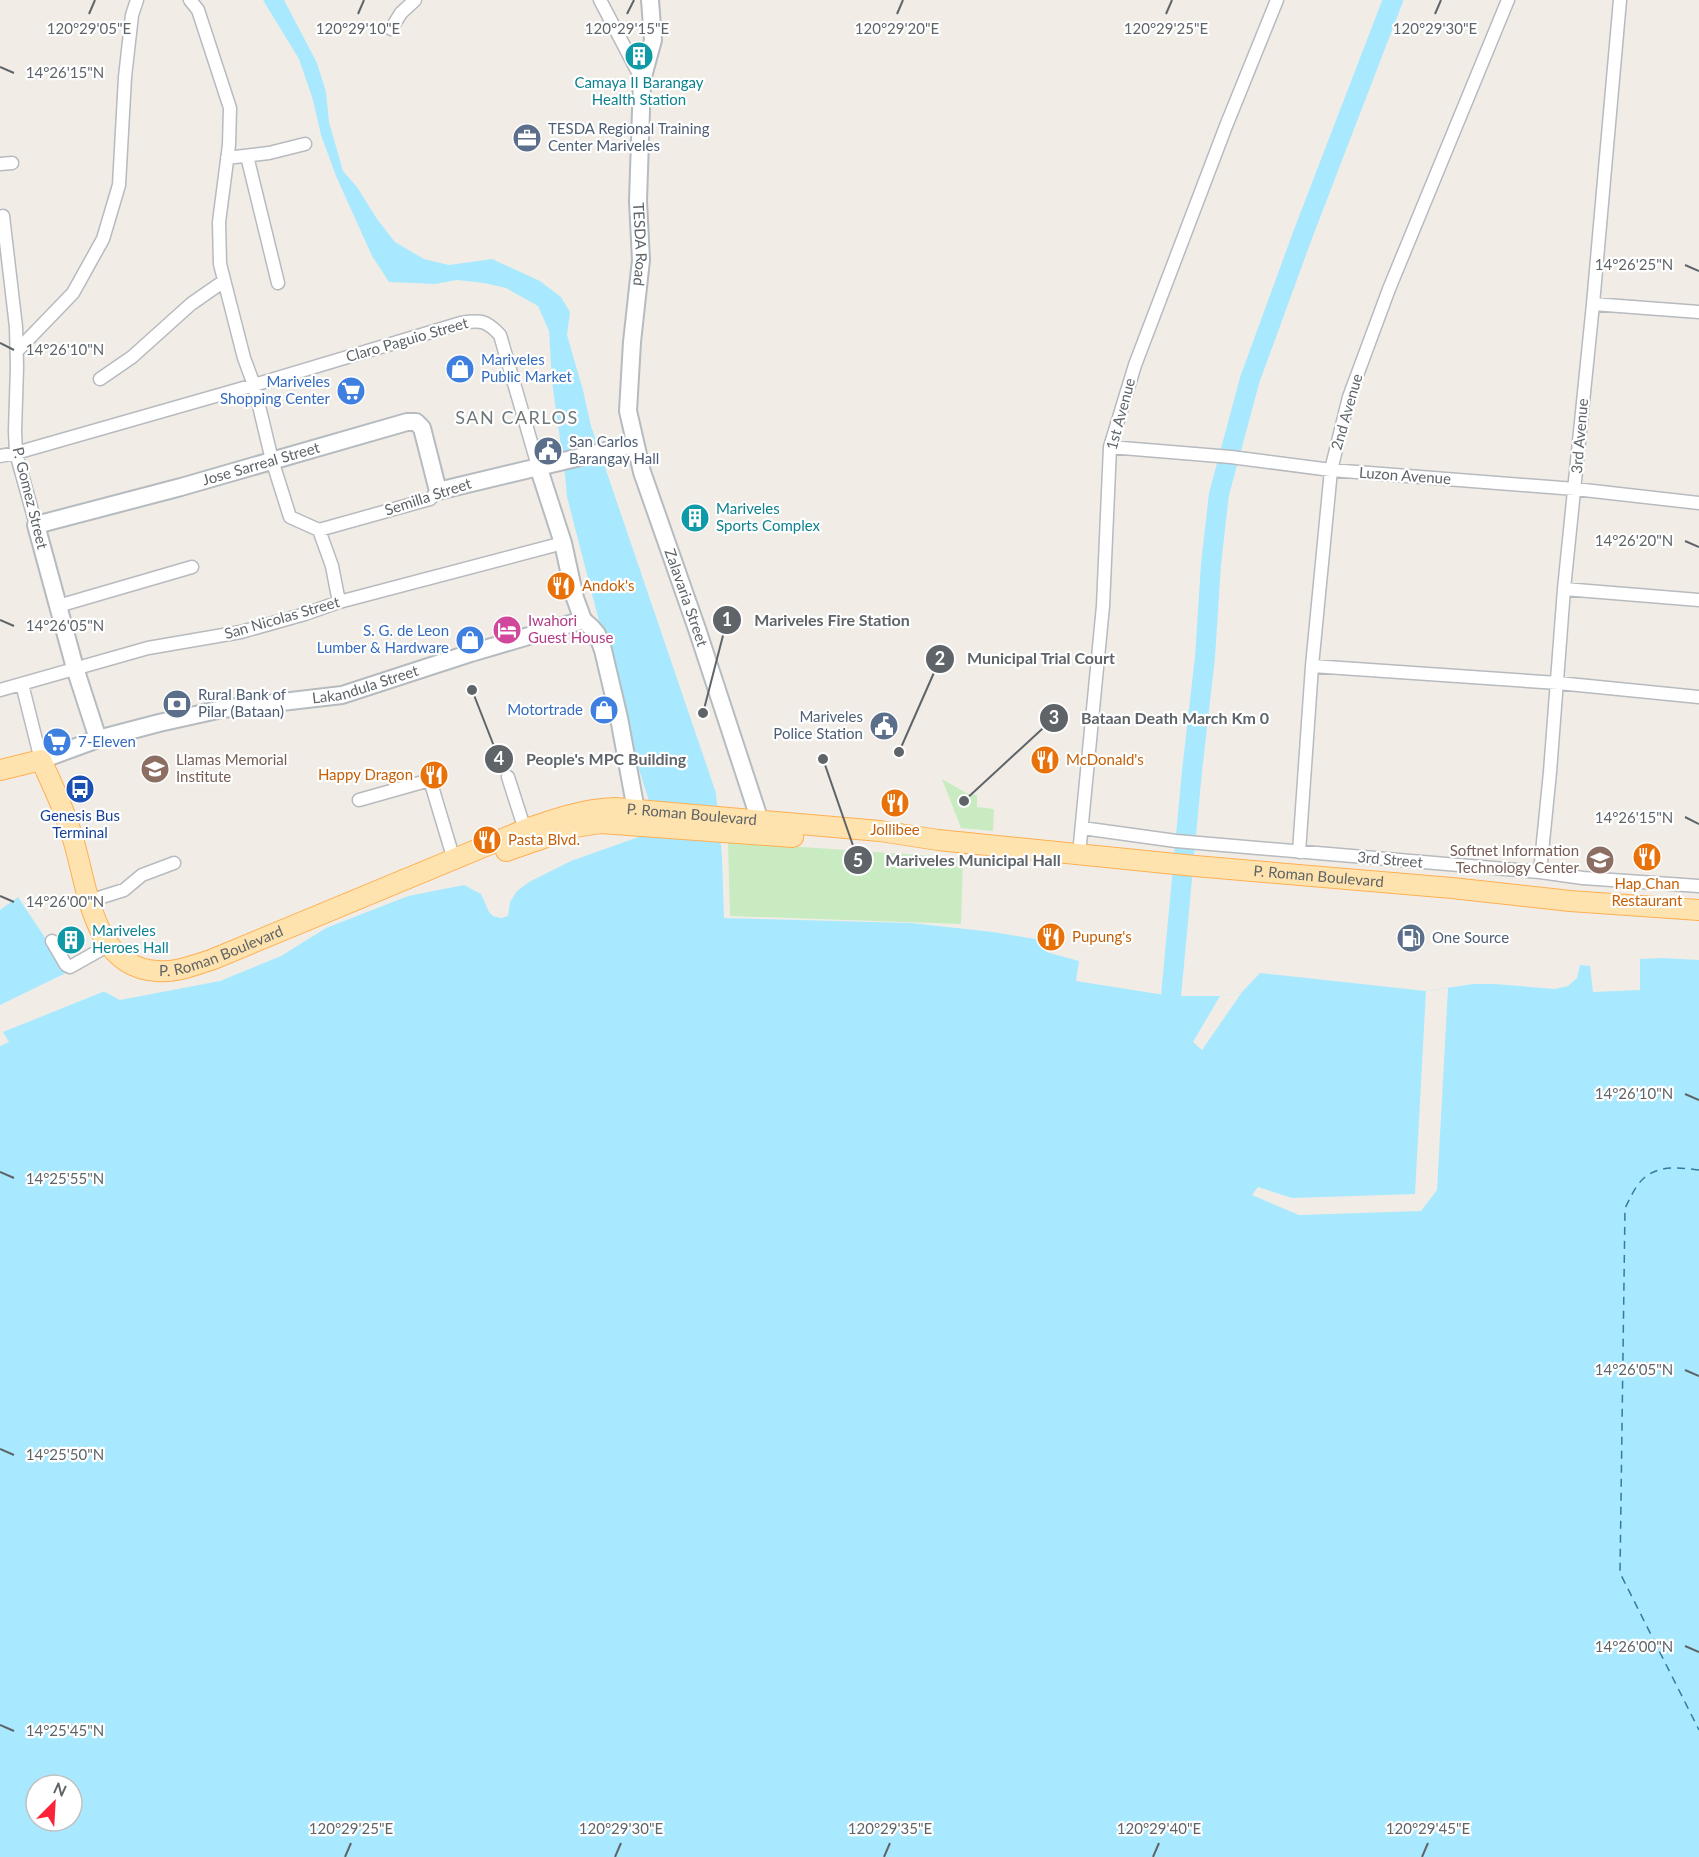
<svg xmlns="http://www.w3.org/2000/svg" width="1699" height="1857" font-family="Lato,sans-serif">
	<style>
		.green { fill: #c8ebc1 }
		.water { fill: #a9e9ff; fill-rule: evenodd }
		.pier { fill: #f1ede6 }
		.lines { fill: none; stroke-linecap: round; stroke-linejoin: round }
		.river { stroke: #a9e9ff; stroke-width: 20 }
		.ferry { stroke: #327ca0; stroke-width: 1.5; stroke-dasharray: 8 6; stroke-linecap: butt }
		.street-casing { stroke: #b7babe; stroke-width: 15 }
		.secondary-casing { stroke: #b5bbbf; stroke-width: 20 }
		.primary-casing { stroke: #ffaf52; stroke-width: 22 }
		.street { stroke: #fff; stroke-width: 12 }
		.secondary { stroke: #fff; stroke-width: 16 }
		.primary { stroke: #ffe3ae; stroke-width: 20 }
		.ticks { fill: none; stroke: #5e6468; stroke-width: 2 }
		.labels { text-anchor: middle; stroke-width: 4.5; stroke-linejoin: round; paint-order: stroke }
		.culture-label { font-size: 15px; fill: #0d838f; stroke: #fff; text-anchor: start }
		.service-label { font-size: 15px; fill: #4e5e75; stroke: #fff; text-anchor: start }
		.street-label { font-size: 15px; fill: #5e6468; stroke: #fff }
		.shop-label { font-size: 15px; fill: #366cbe; stroke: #fff; text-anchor: end }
		.food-label { font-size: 15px; fill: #c56008; stroke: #fff; text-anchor: start }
		.hotel-label { font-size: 15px; fill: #b23c85; stroke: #fff; text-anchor: start }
		.education-label { font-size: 15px; fill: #785e54; stroke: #fff; text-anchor: start }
		.transit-label { font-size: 15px; fill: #164399; stroke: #fff }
		.quarter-label { font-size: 18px; letter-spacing: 1.5px; fill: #6e777a; stroke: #fff }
		.ticks-label { font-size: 15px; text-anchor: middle; fill: #5e6468; stroke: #fff; stroke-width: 4.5; stroke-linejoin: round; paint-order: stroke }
		.leader { fill: none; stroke: #5e6468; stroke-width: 2 }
		.callout-dot { fill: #5e6468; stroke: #fff; stroke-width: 2 }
		.mark-label { font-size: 18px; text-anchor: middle; font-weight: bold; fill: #fff }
		.callout-label { font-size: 16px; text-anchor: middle; font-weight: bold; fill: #5e6468; stroke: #fff; stroke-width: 4.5; stroke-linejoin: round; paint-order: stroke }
	</style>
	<rect width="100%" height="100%" fill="#f1ede6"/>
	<!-- green -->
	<path class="green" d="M942,779L968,794L977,795V807L994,809L993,831L961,828Z
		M728,842L963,858L961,924L730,916Z"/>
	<!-- water -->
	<path class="water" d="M263,0H284L317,63L326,92L329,122L343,171L357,187L377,219L395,242L424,259L449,265L492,259L540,281L561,297L570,312L567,335L583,390L591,426L716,793L722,857L724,918L911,923L993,932L1047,941L1046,952L1079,961L1076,981L1171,996H1220L1242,992L1260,973L1426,991L1473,984H1495L1555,989L1568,986L1577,978L1580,965L1590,966L1593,992L1640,990V959L1663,958L1699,960V1857H0V910L18,897L68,972L120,1000L220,981L281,956L326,928L408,896L464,885L481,894L489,912L493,916L501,918L508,916L510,902L517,891L529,882L571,861L647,834L649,801L630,741L567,497L565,475L552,382L549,331L538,306L506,288L484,283L457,280L435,284L389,282L372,256L336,176L321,135L313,100L299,59ZM36,1785H72V1821H36Z"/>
	<!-- pier -->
	<path class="pier" d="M68,972L105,991L3,1032L9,1042L0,1046V1005Z
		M1448,988L1437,1190L1421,1211L1299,1215L1252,1195L1258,1187L1292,1198L1415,1194L1426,991Z
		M1242,992L1202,1050L1193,1042L1220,996Z"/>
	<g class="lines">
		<!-- river -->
		<path class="river" d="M1171,996L1192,771L1205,657L1211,564L1219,494L1250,379L1303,234L1393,0"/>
		<!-- ferry -->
		<path class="ferry" d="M1699,1170C1676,1167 1652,1164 1637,1186C1632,1193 1629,1201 1625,1208L1620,1573L1699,1730"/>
		<!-- street casing -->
		<g class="street-casing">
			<path id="street" d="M190,0L198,10L230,108L229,145L219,222L220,264L244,358L254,385L272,460L290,517L319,530L332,566L339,602
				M600,0L642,80
				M391,29L401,13L415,0
				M247,156L278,283
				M227,158L269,153L305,144
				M0,164L12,163
				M0,217L3,216L16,327L17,367L15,431L16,453L36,525
				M1593,304L1699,312
				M17,351L73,293L103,239L119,185L125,77L132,15L137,0
				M100,379L132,357L191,304L224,281
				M1110,447L1231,457L1331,470L1575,489L1699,503
				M0,456L16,453L254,385L461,323C481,320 486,320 500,335L538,466
				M319,530L430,499L438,491
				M1564,589L1699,600
				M58,606L192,567
				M1312,666L1558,683L1699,697
				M22,684L41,760
				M0,690L148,648L241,632L305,614L339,602L563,543
				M508,777L525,830
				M359,800L430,780L454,860
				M1082,828L1176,841L1540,872L1583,878L1699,886
				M1299,852L1312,666L1331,470L1349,397L1389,289L1508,0
				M1079,854L1103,606L1110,447L1135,365L1226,126L1277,0
				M1540,872L1550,772L1564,589L1593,304L1620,0
				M89,901L124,890L142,875L174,863
				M52,941L66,965L70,967L109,945"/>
		</g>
		<!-- secondary casing -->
		<g class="secondary-casing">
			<g id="secondary">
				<path id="s1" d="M650,0L653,40L642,80L638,201L641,260L632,342L628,411L642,472L697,629L760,821"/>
				<path d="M538,466L563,543L575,598L583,620"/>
				<path d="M583,620L591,627L597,634L603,650L619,718L636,810"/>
				<path id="s2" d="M98,739L75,668L36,525L181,487L407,422H416L422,428L438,491L635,444"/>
				<path id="s3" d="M41,760L98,739L159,723L222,709L342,695L471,653L583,620"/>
			</g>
		</g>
		<!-- primary casing -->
		<g class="primary-casing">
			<g id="primary">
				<path id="s4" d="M0,770L41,760C54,788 67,816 75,846C88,892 95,968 157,971C175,973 194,965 211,960L529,828C558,818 584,809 615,808L880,831L938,840L1195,866L1452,888L1570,901L1699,910"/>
				<path d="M506,851L575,827L601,823L793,837"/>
			</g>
		</g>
		<!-- street -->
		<use href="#street" class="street"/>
		<!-- secondary -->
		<use href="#secondary" class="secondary"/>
		<!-- primary -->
		<use href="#primary" class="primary"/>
	</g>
	<!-- ticks -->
	<path class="ticks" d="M89,14L95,0M358,14L364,0M627,14L634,0M897,14L903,0M1166,14L1172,0M1435,14L1441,0M0,67L14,73M1685,265L1699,271M0,343L14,350M1685,541L1699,547M0,620L14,626M1685,817L1699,824M0,896L14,902M1685,1094L1699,1100M0,1172L14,1178M1685,1370L1699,1376M0,1449L14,1455M1685,1646L1699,1652M0,1725L14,1731M345,1857L351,1843M615,1857L621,1843M884,1857L890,1843M1153,1857L1159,1843M1422,1857L1428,1843"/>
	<!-- icons -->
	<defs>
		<g id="building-disc" transform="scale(1.5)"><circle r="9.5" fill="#0f9aa8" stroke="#fff"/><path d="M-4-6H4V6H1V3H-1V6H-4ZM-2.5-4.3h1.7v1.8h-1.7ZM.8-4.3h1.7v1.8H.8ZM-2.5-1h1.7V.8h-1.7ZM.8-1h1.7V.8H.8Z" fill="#fff"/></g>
		<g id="office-disc" transform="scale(1.5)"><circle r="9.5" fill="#5c6f8a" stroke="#fff"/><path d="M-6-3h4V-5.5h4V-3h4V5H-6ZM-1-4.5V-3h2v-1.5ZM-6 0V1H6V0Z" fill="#fff"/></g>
		<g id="shop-disc" transform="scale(1.5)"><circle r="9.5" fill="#3f7fe0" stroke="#fff"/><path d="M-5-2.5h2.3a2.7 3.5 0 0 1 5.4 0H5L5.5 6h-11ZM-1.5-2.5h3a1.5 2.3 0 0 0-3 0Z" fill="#fff"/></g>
		<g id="supermarket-disc" transform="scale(1.5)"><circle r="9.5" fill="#3f7fe0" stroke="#fff"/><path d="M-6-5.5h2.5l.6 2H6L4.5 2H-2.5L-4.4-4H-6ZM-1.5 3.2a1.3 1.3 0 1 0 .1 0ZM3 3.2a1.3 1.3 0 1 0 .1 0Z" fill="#fff"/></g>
		<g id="civic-disc" transform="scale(1.5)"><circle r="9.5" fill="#5c6f8a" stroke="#fff"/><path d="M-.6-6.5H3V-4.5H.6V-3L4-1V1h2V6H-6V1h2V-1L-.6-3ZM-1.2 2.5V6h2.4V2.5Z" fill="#fff"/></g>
		<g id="restaurant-disc" transform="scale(1.5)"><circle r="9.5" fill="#e8710a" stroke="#fff"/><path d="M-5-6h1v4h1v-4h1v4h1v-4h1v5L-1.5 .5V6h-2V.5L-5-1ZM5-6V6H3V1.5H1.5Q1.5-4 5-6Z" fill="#fff"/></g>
		<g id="hotel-disc" transform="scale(1.5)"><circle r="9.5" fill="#d1479c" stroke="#fff"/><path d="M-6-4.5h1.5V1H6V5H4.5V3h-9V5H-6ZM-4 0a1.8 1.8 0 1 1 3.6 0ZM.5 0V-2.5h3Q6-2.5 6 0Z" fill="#fff"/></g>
		<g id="bank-disc" transform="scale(1.5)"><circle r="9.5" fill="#5c6f8a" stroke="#fff"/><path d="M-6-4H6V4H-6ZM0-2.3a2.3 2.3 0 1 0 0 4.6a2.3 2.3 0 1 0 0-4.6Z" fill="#fff"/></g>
		<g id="school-disc" transform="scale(1.5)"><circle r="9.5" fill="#8d6e63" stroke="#fff"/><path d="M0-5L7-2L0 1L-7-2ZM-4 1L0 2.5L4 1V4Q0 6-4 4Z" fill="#fff"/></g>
		<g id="bus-disc" transform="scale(1.5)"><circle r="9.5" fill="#1a4fb4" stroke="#fff"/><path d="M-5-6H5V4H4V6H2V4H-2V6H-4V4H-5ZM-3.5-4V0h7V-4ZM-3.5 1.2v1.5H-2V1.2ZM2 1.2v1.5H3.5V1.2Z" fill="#fff"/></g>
		<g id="fuel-disc" transform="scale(1.5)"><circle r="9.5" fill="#5c6f8a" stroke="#fff"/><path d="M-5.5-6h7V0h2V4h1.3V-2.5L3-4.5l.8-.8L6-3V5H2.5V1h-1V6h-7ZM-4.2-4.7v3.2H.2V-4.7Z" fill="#fff"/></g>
	</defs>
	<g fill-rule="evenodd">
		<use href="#building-disc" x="639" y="56"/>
		<use href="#office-disc" x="527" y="138"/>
		<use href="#shop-disc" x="460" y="369"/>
		<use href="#supermarket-disc" x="351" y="391"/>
		<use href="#civic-disc" x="548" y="451"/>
		<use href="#building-disc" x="695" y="518"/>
		<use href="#restaurant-disc" x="561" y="586"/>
		<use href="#hotel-disc" x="507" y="630"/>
		<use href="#shop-disc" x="470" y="640"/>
		<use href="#bank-disc" x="177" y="704"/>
		<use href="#shop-disc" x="604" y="710"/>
		<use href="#civic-disc" x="884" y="726"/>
		<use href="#supermarket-disc" x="57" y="742"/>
		<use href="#restaurant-disc" x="1045" y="760"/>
		<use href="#school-disc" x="155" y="769"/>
		<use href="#restaurant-disc" x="434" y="775"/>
		<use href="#bus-disc" x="80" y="789"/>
		<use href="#restaurant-disc" x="895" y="803"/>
		<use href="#restaurant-disc" x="487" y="840"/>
		<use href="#restaurant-disc" x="1647" y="857"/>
		<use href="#school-disc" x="1600" y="860"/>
		<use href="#restaurant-disc" x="1051" y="937"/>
		<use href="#fuel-disc" x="1411" y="938"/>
		<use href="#building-disc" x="71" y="940"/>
	</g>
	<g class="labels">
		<!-- culture labels -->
		<g class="culture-label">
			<text x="639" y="88" text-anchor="middle">Camaya II Barangay<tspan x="639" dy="17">Health Station</tspan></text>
			<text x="716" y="514">Mariveles<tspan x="716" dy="17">Sports Complex</tspan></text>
			<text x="92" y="936">Mariveles<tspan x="92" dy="17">Heroes Hall</tspan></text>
		</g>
		<!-- service labels -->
		<g class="service-label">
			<text x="548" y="134">TESDA Regional Training<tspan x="548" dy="17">Center Mariveles</tspan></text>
			<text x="569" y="447">San Carlos<tspan x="569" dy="17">Barangay Hall</tspan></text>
			<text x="198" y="700">Rural Bank of<tspan x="198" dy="17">Pilar (Bataan)</tspan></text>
			<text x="863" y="722" text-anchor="end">Mariveles<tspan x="863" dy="17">Police Station</tspan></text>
			<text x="1432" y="943">One Source</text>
		</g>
		<!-- street labels -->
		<g class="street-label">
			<text dy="5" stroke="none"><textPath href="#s1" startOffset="246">TESDA Road</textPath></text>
			<text transform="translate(407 340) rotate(-16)" y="5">Claro Paguio Street</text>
			<text transform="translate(1347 412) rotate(-74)" y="5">2nd Avenue</text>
			<text transform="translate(1121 414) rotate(-75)" y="5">1st Avenue</text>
			<text transform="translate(1580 436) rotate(-85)" y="5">3rd Avenue</text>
			<text dy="5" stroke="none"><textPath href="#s2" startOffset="456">Jose Sarreal Street</textPath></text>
			<text transform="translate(1405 476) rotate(4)" y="5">Luzon Avenue</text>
			<text transform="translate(428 497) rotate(-18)" y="5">Semilla Street</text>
			<text transform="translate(30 498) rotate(76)" y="5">P. Gomez Street</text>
			<text dy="5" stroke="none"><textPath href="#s1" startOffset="609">Zalavaria Street</textPath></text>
			<text transform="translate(282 618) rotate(-16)" y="5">San Nicolas Street</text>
			<text dy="5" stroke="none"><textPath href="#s3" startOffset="334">Lakandula Street</textPath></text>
			<text dy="5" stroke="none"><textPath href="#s4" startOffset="862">P. Roman Boulevard</textPath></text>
			<text transform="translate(1390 860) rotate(5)" y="5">3rd Street</text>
			<text dy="5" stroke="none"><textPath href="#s4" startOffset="1492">P. Roman Boulevard</textPath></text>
			<text dy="5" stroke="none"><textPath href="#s4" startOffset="364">P. Roman Boulevard</textPath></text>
		</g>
		<!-- shop labels -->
		<g class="shop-label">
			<text x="481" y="365" text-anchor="start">Mariveles<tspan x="481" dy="17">Public Market</tspan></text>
			<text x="330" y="387">Mariveles<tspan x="330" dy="17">Shopping Center</tspan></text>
			<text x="449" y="636">S. G. de Leon<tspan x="449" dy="17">Lumber &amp; Hardware</tspan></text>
			<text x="583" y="715">Motortrade</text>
			<text x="78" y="747" text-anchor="start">7-Eleven</text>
		</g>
		<!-- food labels -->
		<g class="food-label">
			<text x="582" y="591">Andok's</text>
			<text x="1066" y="765">McDonald's</text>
			<text x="413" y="780" text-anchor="end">Happy Dragon</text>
			<text x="895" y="835" text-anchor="middle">Jollibee</text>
			<text x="508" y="845">Pasta Blvd.</text>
			<text x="1647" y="889" text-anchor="middle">Hap Chan<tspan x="1647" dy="17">Restaurant</tspan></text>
			<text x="1072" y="942">Pupung's</text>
		</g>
		<!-- hotel labels -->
		<g class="hotel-label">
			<text x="528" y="626">Iwahori<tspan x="528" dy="17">Guest House</tspan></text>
		</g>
		<!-- education labels -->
		<g class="education-label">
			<text x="176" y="765">Llamas Memorial<tspan x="176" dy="17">Institute</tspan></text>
			<text x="1579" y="856" text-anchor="end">Softnet Information<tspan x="1579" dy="17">Technology Center</tspan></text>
		</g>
		<!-- transit labels -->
		<g class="transit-label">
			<text x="80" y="821">Genesis Bus<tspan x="80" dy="17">Terminal</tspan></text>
		</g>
		<!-- quarter labels -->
		<g class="quarter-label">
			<text x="517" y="424">SAN CARLOS</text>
		</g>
	</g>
	<g class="ticks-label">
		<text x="89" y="34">120°29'05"E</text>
		<text x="358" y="34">120°29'10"E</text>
		<text x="627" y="34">120°29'15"E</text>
		<text x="897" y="34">120°29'20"E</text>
		<text x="1166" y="34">120°29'25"E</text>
		<text x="1435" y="34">120°29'30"E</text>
		<text x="65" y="78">14°26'15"N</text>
		<text x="1634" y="270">14°26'25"N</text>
		<text x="65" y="355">14°26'10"N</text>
		<text x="1634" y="546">14°26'20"N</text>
		<text x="65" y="631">14°26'05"N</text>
		<text x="1634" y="823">14°26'15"N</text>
		<text x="65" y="907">14°26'00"N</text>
		<text x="1634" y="1099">14°26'10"N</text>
		<text x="65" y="1184">14°25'55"N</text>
		<text x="1634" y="1375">14°26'05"N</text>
		<text x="65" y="1460">14°25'50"N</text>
		<text x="1634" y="1652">14°26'00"N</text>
		<text x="65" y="1736">14°25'45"N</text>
		<text x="351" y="1834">120°29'25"E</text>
		<text x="621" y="1834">120°29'30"E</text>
		<text x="890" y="1834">120°29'35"E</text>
		<text x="1159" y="1834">120°29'40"E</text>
		<text x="1428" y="1834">120°29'45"E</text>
	</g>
	<!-- callouts -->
	<path class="leader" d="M703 713L727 620M899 752L940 659M964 801L1054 718M472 690L499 759M823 759L858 860"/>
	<g class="callout-dot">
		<circle cx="703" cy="713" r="6"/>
		<circle cx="899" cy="752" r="6"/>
		<circle cx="964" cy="801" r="6"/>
		<circle cx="472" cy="690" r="6"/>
		<circle cx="823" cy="759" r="6"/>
		<circle cx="727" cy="620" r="15"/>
		<circle cx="940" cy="659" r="15"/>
		<circle cx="1054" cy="718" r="15"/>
		<circle cx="499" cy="759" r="15"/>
		<circle cx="858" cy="860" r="15"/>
	</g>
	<g class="mark-label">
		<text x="727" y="626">1</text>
		<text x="940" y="665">2</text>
		<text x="1054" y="724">3</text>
		<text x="499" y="765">4</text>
		<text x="858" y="867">5</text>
	</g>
	<g class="callout-label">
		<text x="832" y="626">Mariveles Fire Station</text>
		<text x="1041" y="664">Municipal Trial Court</text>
		<text x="1175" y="724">Bataan Death March Km 0</text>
		<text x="606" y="765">People's MPC Building</text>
		<text x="973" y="866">Mariveles Municipal Hall</text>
	</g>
	<!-- north arrow -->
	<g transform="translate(54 1803) rotate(24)"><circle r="28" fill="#ffffff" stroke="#bfc1c3" stroke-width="1.5"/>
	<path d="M0-4.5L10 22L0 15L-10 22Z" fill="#fb2339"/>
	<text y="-9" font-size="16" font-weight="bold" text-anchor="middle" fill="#5e6468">N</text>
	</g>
</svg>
